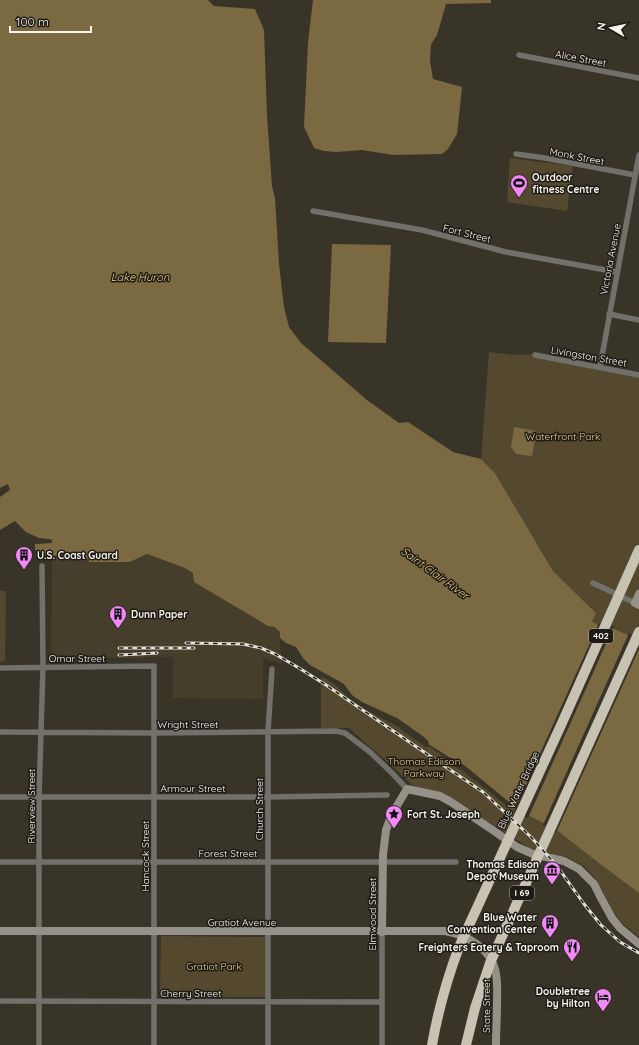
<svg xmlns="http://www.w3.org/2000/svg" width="639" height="1045" font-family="Quicksand,sans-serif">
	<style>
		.built { fill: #453e2b }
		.green { fill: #54492e }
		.water { fill: #7a6941 }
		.pier { fill: #393428 }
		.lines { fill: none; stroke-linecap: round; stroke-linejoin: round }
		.street { stroke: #72706a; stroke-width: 5.5 }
		.secondary { stroke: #959188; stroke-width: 8 }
		.highway { stroke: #c8c2b3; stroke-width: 10 }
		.rail-casing { stroke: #e3e0d7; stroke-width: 3 }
		.rail { stroke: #1e1b16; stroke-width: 1.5; stroke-dasharray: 4.5; stroke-linecap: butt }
		.labels { text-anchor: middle; stroke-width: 3; stroke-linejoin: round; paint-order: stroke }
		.shield { fill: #1e1b16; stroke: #b6b3ac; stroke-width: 1 }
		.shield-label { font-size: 9px; font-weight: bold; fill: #f7f4ec }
		.street-label { font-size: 10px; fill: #f7f4ec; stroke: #1e1b16 }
		.poi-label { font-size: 10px; font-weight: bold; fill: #f7f4ec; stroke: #1e1b16; text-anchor: start }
		.park-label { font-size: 10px; fill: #e7cc89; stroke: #1e1b16 }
		.water-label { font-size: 11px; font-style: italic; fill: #ebcf8c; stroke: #1e1b16 }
	</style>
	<rect width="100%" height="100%" fill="#393428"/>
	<!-- built -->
	<path class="built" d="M62,552L77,554L89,558V562H130L147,554L185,568L193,573L268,626L274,627L280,632V643L282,664L263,658V699L173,698V657H145L144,658H71V659H51L52,555L57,556Z"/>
	<!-- green -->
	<path class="green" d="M510,158L573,166L567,211L507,202Z
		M489,352L514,355L534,354L639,372V640L610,634L592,621L591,608L553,571L495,473L481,459Z
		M0,591H6L5,661L0,662Z
		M321,675L464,769L540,821L559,832L600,864L639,893V937L623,924L614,912L595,878L585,867L567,857L531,849L449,797L419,788L412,785L393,767L349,728H321Z
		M161,936L267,937V997H160Z"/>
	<!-- water -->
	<path class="water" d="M0,0H208L214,6L255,9L264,30L267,115L270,158L272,186L275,198L279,264L284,307L289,327L301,343L367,400L399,423L408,422L453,452L481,459L495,473L553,571L596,613L592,621L610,633L612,628L639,640V893L600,864L559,832L540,821L510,807L508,803L449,758L404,729L362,705L340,686L321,675L280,643V632L274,627L268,626L194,582L193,573L185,568L147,554L130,562H89V559L79,558L77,554L62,552L57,556L45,554L35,550V542L12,523L0,530V497L10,490L8,484L0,488Z
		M313,0H491V3L446,4L437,35L431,44L430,61L433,79L462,87L457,134L448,149L442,154L393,155L362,150L336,152L324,151L314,148L304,127L308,42Z
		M332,244L391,245L386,343L328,342Z
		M514,427L536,431L532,456L516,454L511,447Z"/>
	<!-- pier -->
	<path class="pier" d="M15,521L26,532L39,538L49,539L52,540V543L36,544L27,540L16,532L11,526L9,527L8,525Z
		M599,623L609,630L611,626H614L528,818L514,811Z
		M629,633L639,638V649L556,833L543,825Z
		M280,638L286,643L296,647L303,658L310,665L344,684L352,695L362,702L397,718L424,737L429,742L428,744L449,757L452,758L464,765L509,802L510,807H508L506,805L463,771L446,762L445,760L446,758L429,746L426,747L403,731L399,727L377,716L359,706L346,696L338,687L328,680L309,671L307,668L300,665L297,660L283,653L280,648Z"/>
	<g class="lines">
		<!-- street -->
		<path class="street" d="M519,55L639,78
			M516,154L545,158L635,175
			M313,211L422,230L506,252L617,272
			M609,314L639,320
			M535,355L639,375
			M600,367L639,155
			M593,583L635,603
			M0,668L154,666V1045
			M0,732L154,733L336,731L345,733L370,752L391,772L407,789
			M0,797H268L387,795
			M0,862H456
			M0,1001L382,1002
			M39,1045V797L43,667L42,566
			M268,1045V732L272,669
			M382,1045V932"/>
		<!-- secondary -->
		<path class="secondary" d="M639,594L635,603L639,605
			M0,931H445C468,935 492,949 496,974C498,984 497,994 497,1005C497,1018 496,1032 496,1045
			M382,932L383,855L386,830L392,814L407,789L431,794L440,796L451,802L494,831L517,847L533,854L564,861L579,869L594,884L600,896L612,918L620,928L639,944"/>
		<!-- highway -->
		<path class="highway" d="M432,1045C438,1011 447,979 459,947L562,723L639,550
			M466,1045L475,1008L490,963L639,632"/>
		<!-- rail casing -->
		<g class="rail-casing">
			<path id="rail" d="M186,643L243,644L261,648L275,654L299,668L326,685L443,765L483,792L531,837L557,866L584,904L601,925L620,942L639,953
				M119,648H194
				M119,655L139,654L157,653"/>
		</g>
		<!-- rail -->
		<use href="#rail" class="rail"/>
	</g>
	<!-- icons -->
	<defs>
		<g id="stadium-pin" transform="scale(0.9)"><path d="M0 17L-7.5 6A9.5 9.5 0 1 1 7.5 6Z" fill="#f18af4" stroke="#1e1b16"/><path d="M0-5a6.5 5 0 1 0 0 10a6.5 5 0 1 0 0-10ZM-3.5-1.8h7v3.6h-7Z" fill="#111"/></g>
		<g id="building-pin" transform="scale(0.9)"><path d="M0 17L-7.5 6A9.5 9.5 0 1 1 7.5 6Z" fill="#f18af4" stroke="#1e1b16"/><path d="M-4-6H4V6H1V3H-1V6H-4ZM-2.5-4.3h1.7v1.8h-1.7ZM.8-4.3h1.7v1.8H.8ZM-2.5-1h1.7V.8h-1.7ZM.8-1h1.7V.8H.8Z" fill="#111"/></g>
		<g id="sight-pin" transform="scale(0.9)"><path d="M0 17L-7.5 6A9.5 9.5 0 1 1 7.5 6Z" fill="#f18af4" stroke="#1e1b16"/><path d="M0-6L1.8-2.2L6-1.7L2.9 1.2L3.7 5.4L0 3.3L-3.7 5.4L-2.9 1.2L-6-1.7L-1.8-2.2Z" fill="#111"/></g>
		<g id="museum-pin" transform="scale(0.9)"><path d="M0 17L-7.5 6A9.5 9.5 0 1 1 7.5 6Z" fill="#f18af4" stroke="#1e1b16"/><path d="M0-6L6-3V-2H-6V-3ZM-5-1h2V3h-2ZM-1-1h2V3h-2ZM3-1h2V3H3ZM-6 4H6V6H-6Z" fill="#111"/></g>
		<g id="restaurant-pin" transform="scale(0.9)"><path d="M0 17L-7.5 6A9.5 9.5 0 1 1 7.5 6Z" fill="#f18af4" stroke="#1e1b16"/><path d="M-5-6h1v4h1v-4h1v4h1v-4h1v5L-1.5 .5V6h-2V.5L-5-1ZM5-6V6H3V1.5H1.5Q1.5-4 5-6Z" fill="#111"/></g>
		<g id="hotel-pin" transform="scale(0.9)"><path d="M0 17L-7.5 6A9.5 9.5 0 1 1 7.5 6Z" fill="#f18af4" stroke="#1e1b16"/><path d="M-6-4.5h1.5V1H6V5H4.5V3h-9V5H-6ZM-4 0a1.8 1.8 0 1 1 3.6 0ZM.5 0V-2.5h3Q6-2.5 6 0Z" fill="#111"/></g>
	</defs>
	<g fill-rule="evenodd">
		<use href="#stadium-pin" x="519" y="183"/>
		<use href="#building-pin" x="24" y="555"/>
		<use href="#building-pin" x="118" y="614"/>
		<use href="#sight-pin" x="394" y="814"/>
		<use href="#museum-pin" x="552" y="870"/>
		<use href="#building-pin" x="550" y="923"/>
		<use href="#restaurant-pin" x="572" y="947"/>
		<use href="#hotel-pin" x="603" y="997"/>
	</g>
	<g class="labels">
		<!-- shield labels -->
		<g class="shield">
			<rect x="589" y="629" width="24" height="14" rx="3"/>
			<rect x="510" y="886" width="24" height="14" rx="3"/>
		</g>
		<g class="shield-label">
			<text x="601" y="639">402</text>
			<text x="522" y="896">I 69</text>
		</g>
		<!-- street labels -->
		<g class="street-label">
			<text transform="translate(581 58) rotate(11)" y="4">Alice Street</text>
			<text transform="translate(577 156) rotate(11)" y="4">Monk Street</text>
			<text transform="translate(467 233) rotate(14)" y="4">Fort Street</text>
			<text transform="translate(610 259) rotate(-79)" y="4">Victoria Avenue</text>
			<text transform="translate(589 356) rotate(10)" y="4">Livingston Street</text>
			<text x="77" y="662">Omar Street</text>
			<text x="188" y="728">Wright Street</text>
			<text x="193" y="792">Armour Street</text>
			<text transform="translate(518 790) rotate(-65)" y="4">Blue Water Bridge</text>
			<text transform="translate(31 806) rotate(-90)" y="4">Riverview Street</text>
			<text transform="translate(259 809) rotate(-90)" y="4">Church Street</text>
			<text x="228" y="857">Forest Street</text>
			<text transform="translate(145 856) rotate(-90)" y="4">Hancock Street</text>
			<text transform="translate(372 914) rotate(-90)" y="4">Elmwood Street</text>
			<text x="242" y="926">Gratiot Avenue</text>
			<text x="191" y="997">Cherry Street</text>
			<text transform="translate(486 1006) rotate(-90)" y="4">State Street</text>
		</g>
		<!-- poi labels -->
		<g class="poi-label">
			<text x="532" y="181">Outdoor<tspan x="532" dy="12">fitness Centre</tspan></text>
			<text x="37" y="559">U.S. Coast Guard</text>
			<text x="131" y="618">Dunn Paper</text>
			<text x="407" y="818">Fort St. Joseph</text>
			<text x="539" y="868" text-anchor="end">Thomas Edison<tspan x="539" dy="12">Depot Museum</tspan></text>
			<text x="537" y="921" text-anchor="end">Blue Water<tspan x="537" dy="12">Convention Center</tspan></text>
			<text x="559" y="951" text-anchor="end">Freighters Eatery &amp; Taproom</text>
			<text x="590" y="995" text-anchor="end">Doubletree<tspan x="590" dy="12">by Hilton</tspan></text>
		</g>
		<!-- park labels -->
		<g class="park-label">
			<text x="563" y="440">Waterfront Park</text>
			<text x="424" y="765">Thomas Ediison<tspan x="424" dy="12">Parkway</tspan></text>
			<text x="214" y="970">Gratiot Park</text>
		</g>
		<!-- water labels -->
		<g class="water-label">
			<text x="140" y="281">Lake Huron</text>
			<text transform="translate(435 573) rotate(36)" y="4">Saint Clair River</text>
		</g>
	</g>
	<!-- north arrow -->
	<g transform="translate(611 28) rotate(279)" stroke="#1e1b16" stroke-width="3" paint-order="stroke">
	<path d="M0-3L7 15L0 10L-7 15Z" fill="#f7f4ec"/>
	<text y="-6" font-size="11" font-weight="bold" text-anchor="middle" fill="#f7f4ec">N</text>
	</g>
	<!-- scale -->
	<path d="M10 26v6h81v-6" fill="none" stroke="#f7f4ec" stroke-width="2"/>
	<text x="16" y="26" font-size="12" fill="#f7f4ec" stroke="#1e1b16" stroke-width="3" paint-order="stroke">100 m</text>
</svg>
